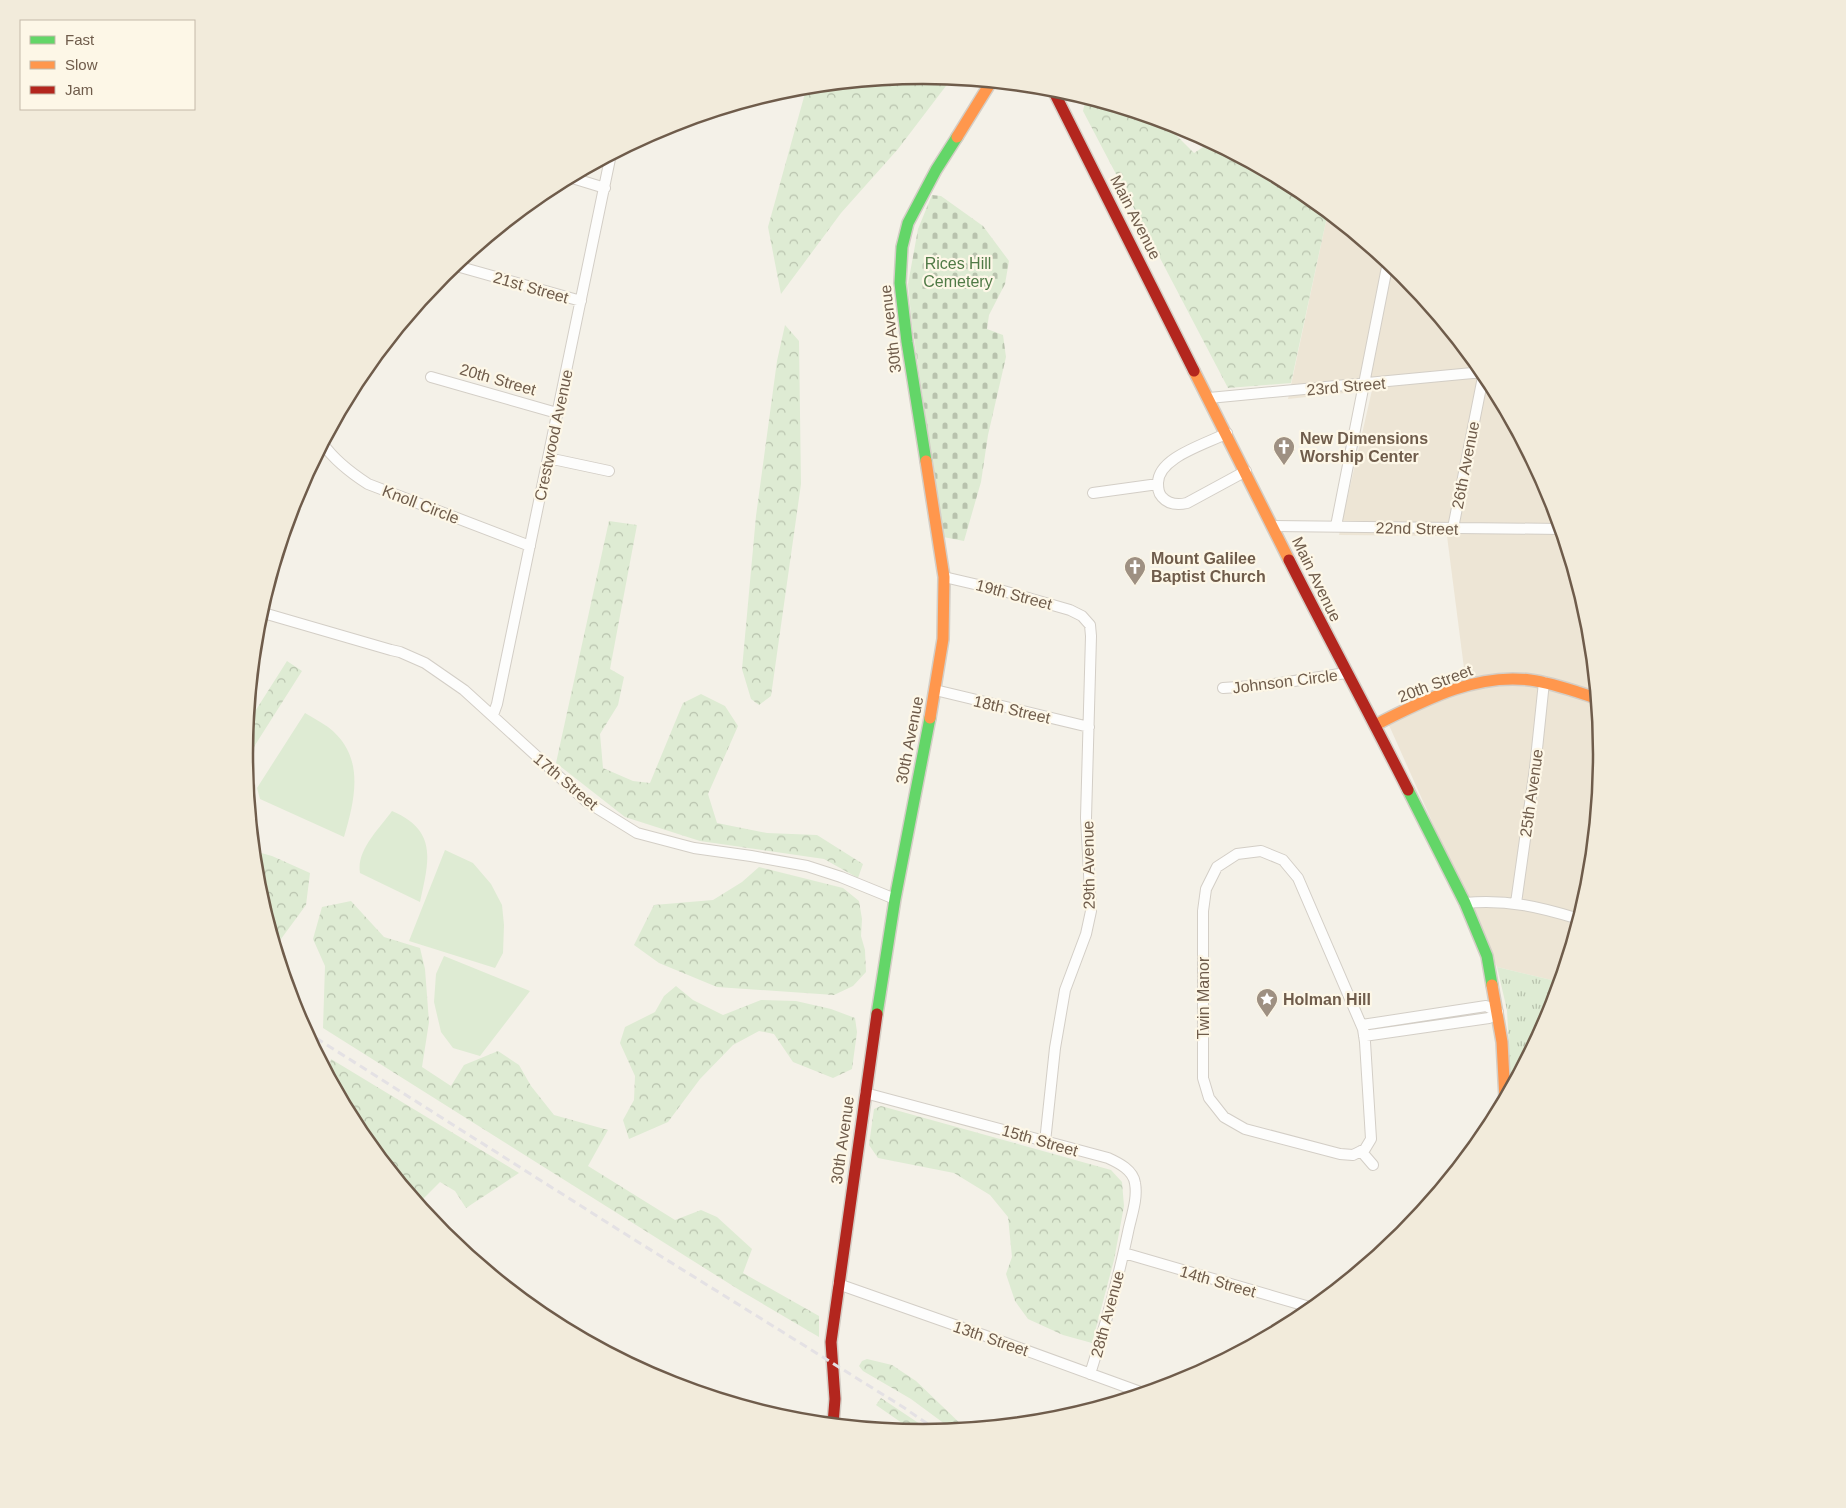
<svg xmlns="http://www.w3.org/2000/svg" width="1846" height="1508" font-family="Arial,sans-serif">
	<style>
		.residential { fill: #ede5d5 }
		.forest { fill: url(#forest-crowns) }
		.cemetery { fill: url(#cemetery-stones) }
		.park { fill: url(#park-tufts) }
		.pitch { fill: #deebd3 }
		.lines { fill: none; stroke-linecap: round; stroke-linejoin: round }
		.street-casing { stroke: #d3cec6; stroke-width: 12 }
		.fast-casing { stroke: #d4cec6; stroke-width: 14 }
		.slow-casing { stroke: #d4cec6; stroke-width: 14 }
		.jam-casing { stroke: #d4cec6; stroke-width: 14 }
		.street { stroke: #fdfdfc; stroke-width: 10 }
		.fast { stroke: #63d668; stroke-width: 11 }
		.slow { stroke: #ff974d; stroke-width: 11 }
		.jam { stroke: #b3261e; stroke-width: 11 }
		.rail { stroke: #e4e1e4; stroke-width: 3; stroke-dasharray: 8 5; stroke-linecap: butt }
		.labels { text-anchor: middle; stroke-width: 4.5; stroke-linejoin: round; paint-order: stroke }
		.street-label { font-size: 16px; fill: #6f5c4b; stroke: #fdf7e7 }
		.park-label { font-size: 16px; fill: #507a46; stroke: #fdf7e7 }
		.poi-label { font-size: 16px; font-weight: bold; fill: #6f5c4b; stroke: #fdf7e7; text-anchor: start }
		.rim { fill: none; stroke: #6f5c4b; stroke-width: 2.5 }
	</style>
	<defs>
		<pattern id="forest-crowns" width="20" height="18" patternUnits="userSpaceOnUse" patternTransform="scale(1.25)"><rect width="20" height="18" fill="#deebd3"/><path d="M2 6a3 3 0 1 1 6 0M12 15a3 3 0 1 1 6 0" fill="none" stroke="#b8c2ad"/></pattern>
		<pattern id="cemetery-stones" width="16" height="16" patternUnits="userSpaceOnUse" patternTransform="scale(1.25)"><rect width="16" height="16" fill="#deebd3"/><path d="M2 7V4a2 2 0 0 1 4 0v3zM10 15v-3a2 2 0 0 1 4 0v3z" fill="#b8c2ad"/></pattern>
		<pattern id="park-tufts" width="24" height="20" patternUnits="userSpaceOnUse" patternTransform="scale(1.25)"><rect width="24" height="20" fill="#deebd3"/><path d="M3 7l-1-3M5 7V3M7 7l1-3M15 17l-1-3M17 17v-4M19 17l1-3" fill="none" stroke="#b8c2ad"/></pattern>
	</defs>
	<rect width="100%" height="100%" fill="#f4f1e8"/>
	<!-- residential -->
	<path class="residential" d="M1328,212L1403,274L1488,377L1550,494L1589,622L1602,754L1589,887L1560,982L1497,967L1384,714L1465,676L1447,536L1339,535L1372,390L1288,399Z"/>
	<!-- forest -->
	<path class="forest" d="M923,75L952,78L898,149L841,213L781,294L768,227L807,86Z
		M1086,97L1161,120L1194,153L1211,142L1300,190L1328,212L1291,383L1228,388L1083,111Z
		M785,325L799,341L801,484L771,696L759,705L751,699L742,669L756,516L777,361Z
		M609,521L637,525L610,669L624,677L618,705L600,734L603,768L633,781L650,783L683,703L701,694L725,706L738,726L708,794L717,823L767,833L817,835L863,864L858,878L824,859L700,841L625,817L556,763Z
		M287,661L302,671L245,761L247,724Z
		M254,851L272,856L310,873L306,905L278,943L273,941L257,886Z
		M759,867L843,888L859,901L862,919L861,936L865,950L866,972L853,986L834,995L717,987L659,963L634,945L654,905L713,900L742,882Z
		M351,901L384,937L420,948L425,969L429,1022L422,1067L451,1086L464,1065L498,1051L519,1065L531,1086L554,1115L608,1130L588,1166L675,1220L701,1210L717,1217L752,1249L743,1273L819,1316V1337L741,1291L323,1028L325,966L313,939L322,907Z
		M676,986L693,1000L723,1015L761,1000L796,1001L831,1009L855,1018L857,1032L852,1069L833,1078L793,1062L774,1034L759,1031L733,1045L700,1079L668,1122L629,1139L623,1120L634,1100L635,1076L620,1043L625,1027L655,1012L664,996Z
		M331,1059L519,1173L466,1208L455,1191L440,1182L423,1199H414L358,1131L328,1074Z
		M881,1106L1111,1170L1122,1182L1124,1206L1114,1260L1092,1343L1063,1335L1028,1319L1015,1301L1006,1274L1012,1257L1008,1217L990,1195L954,1173L878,1158L869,1145L874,1109Z
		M867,1359L892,1365L916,1381L966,1429L953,1430L911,1399L863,1371L859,1366L862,1361Z
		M881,1398L932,1432H915L876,1405Z"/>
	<!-- cemetery -->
	<path class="cemetery" d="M932,195L941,196L983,226L1009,261L1005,284L989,315L987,329L1003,335L1006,357L988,435L981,482L964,541L943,537L912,324L908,284L918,229Z"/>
	<!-- park -->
	<path class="park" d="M1497,967L1560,982L1550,1014L1511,1087L1507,1010Z"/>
	<!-- pitch -->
	<path class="pitch" d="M305,713C313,718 321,722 328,727C366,756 355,799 344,837L260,799L257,788Z
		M392,811C438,831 429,860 420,902L360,873C356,850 380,828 392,811Z
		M445,850L473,863L491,884L502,905L504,925L503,953L495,968L409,941Z
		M444,956L530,991L480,1056L453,1048L441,1032L434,1002L436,974Z"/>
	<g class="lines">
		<!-- street casing -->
		<g class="street-casing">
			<path id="street" d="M569,177L605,188
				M453,265L581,301
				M431,377L557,413
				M1209,398L1483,372
				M1227,433C1207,444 1158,457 1158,483C1158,488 1158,493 1162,497C1169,505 1178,505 1187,503L1246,471
				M323,444C335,461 351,473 368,484L530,546
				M548,458L609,471
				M1093,493L1158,484
				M1273,526L1561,529
				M1336,526L1388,262
				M1453,528L1484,372
				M944,577L1000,590L1070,610L1082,616L1090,625L1091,636L1086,818L1091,911L1086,934L1065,990L1055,1048L1045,1142
				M260,612L391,650L400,652L425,663L464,690L587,802L637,833L694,848L751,856L807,866L841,877L895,899
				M1223,688L1268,685L1346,673
				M935,690L1089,727
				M493,715L497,704L611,154
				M1261,851L1283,860L1298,878L1363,1029L1365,1042L1371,1139L1365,1149L1353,1155L1340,1154L1245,1129L1224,1117L1209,1098L1203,1078V911L1206,889L1217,867L1237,854Z
				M1465,903C1507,899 1540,907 1579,919
				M1516,903L1535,768L1544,682
				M1362,1025L1486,1006L1498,1012L1489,1018L1364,1036
				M865,1093L1108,1158C1119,1163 1133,1170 1135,1183C1138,1199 1131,1217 1128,1232C1118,1280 1105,1327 1090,1374
				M1361,1151L1373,1165
				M1124,1253L1313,1308
				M838,1284L1003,1342L1143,1393"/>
		</g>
		<!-- fast casing -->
		<g class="fast-casing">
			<path id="fast" d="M926,461L907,342L900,283L902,247L908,223L936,170L957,137
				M1408,790L1465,903L1487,956L1492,985
				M877,1014L895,899L930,718"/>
		</g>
		<!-- slow casing -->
		<g class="slow-casing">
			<path id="slow" d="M957,137L991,82
				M1194,371L1289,560
				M926,461L944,577L943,639L930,718
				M1375,725C1423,701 1474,673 1530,680C1553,683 1574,691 1596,698
				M1492,985L1502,1042L1505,1099"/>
		</g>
		<!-- jam casing -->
		<g class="jam-casing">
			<path id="jam" d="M1052,88L1194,371
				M1289,560C1328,637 1369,713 1408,790
				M833,1424L835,1399L831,1342L877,1014"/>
		</g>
		<!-- street -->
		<use href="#street" class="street"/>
		<!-- fast -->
		<use href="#fast" class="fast"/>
		<!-- slow -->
		<use href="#slow" class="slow"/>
		<!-- jam -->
		<use href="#jam" class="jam"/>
		<!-- rail -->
		<path class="rail" d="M305,1031L630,1237L903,1407L938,1431"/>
	</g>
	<!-- icons -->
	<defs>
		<g id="church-pin" transform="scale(1.125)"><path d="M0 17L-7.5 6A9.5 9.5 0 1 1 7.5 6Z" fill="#9e9082" stroke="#fdf7e7"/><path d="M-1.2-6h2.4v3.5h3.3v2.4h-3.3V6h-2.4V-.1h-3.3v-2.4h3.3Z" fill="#fff"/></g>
		<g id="sight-pin" transform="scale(1.125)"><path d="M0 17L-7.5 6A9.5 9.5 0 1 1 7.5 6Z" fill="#9e9082" stroke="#fdf7e7"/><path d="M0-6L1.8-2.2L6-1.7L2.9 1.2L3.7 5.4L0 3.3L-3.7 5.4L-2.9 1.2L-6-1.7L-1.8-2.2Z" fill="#fff"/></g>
	</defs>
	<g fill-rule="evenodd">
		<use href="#church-pin" x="1284" y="447"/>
		<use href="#church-pin" x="1135" y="567"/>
		<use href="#sight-pin" x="1267" y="999"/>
	</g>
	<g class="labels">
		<!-- street labels -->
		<g class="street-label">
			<text transform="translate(1136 217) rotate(63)" y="6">Main Avenue</text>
			<text transform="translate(531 287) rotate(16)" y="6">21st Street</text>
			<text transform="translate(890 329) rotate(-97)" y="6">30th Avenue</text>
			<text transform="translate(498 379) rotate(16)" y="6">20th Street</text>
			<text transform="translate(1346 386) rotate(-5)" y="6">23rd Street</text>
			<text transform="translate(553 435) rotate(-78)" y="6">Crestwood Avenue</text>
			<text transform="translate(1465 465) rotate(-79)" y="6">26th Avenue</text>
			<text transform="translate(421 504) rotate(21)" y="6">Knoll Circle</text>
			<text transform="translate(1417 528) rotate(1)" y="6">22nd Street</text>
			<text transform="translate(1317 579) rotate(64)" y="6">Main Avenue</text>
			<text transform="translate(1014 594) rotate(15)" y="6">19th Street</text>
			<text transform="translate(1285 681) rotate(-7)" y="6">Johnson Circle</text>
			<text transform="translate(1435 683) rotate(-21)" y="6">20th Street</text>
			<text transform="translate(1012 709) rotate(13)" y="6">18th Street</text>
			<text transform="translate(909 740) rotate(-79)" y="6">30th Avenue</text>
			<text transform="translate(566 781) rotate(40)" y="6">17th Street</text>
			<text transform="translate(1531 793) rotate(-82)" y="6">25th Avenue</text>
			<text transform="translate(1088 865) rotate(-91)" y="6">29th Avenue</text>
			<text transform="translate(1203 998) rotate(-90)" y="6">Twin Manor</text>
			<text transform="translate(842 1140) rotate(-82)" y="6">30th Avenue</text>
			<text transform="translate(1040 1140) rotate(16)" y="6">15th Street</text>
			<text transform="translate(1218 1281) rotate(16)" y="6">14th Street</text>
			<text transform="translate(1107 1314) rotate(-75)" y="6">28th Avenue</text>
			<text transform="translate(991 1338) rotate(19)" y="6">13th Street</text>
		</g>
		<!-- park labels -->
		<g class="park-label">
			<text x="958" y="269">Rices Hill<tspan x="958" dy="18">Cemetery</tspan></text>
		</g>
		<!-- poi labels -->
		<g class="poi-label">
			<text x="1300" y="444">New Dimensions<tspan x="1300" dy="18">Worship Center</tspan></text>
			<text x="1151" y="564">Mount Galilee<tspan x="1151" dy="18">Baptist Church</tspan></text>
			<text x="1283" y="1005">Holman Hill</text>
		</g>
	</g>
	<!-- crop -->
	<path d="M0 0H1846V1508H0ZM253 754a670 670 0 1 1 1340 0a670 670 0 1 1-1340 0Z" fill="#f2ebdb" fill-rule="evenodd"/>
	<path class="rim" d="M253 754a670 670 0 1 1 1340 0a670 670 0 1 1-1340 0Z"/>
	<!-- legend -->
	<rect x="20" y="20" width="175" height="90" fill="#fdf7e7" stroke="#c4b9a9"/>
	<rect x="30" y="36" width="25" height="8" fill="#63d668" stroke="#c4b9a9"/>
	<text x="65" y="45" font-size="15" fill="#6f5c4b">Fast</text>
	<rect x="30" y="61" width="25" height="8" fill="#ff974d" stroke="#c4b9a9"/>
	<text x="65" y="70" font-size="15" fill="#6f5c4b">Slow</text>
	<rect x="30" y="86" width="25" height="8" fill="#b3261e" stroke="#c4b9a9"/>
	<text x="65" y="95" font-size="15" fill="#6f5c4b">Jam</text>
</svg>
